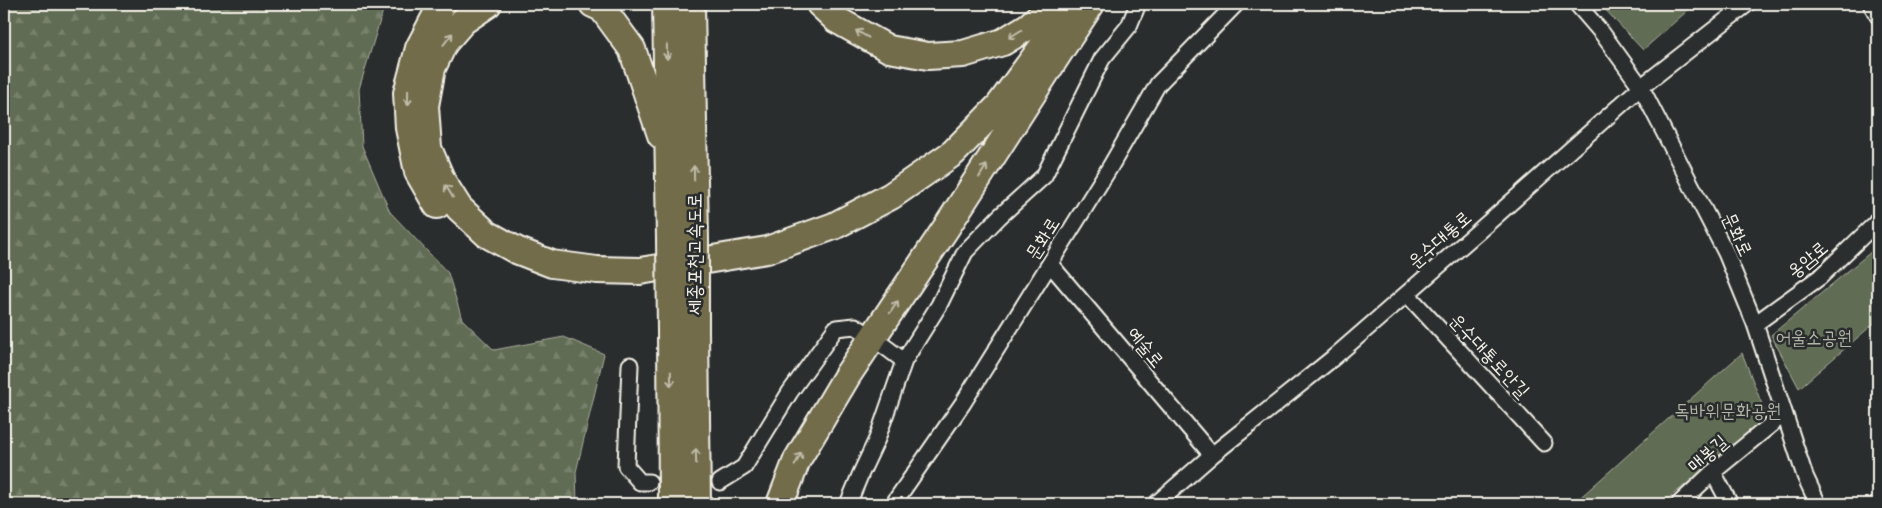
<svg xmlns="http://www.w3.org/2000/svg" width="1882" height="508" font-family="'Gochi Hand','Poor Story',sans-serif">
	<style>
		.forest { fill: url(#forest-firs); stroke: #aaae9e }
		.green { fill: #616c53; stroke: #aaae9e }
		.lines { fill: none; stroke-linecap: round; stroke-linejoin: round }
		.minor-tunnel { stroke: #484a4a; stroke-width: 15; stroke-dasharray: 15 8; stroke-linecap: butt }
		.minor-casing { stroke: #f4f1e8; stroke-width: 19 }
		.motorway-casing { stroke: #f4f1e8; stroke-width: 30 }
		.minor { stroke: #2a2d2e; stroke-width: 15 }
		.motorway { stroke: #726c4b; stroke-width: 26 }
		.motorway-bridge-casing { stroke: #f4f1e8; stroke-width: 30; stroke-linecap: butt }
		.motorway-bridge { stroke: #726c4b; stroke-width: 26 }
		.oneway { stroke: #c0bca9 }
		.labels { text-anchor: middle; stroke-width: 5; stroke-linejoin: round; paint-order: stroke }
		.street-label { font-size: 19px; fill: #f4f1e8; stroke: #2a2d2e }
		.park-label { font-size: 19px; fill: #b2b5a5; stroke: #2a2d2e }
	</style>
	<defs>
		<pattern id="forest-firs" width="22" height="20" patternUnits="userSpaceOnUse" patternTransform="scale(1.25)"><rect width="22" height="20" fill="#616c53"/><path d="M5 1l3.5 6h-7zM16 11l3.5 6h-7z" fill="#78816c"/></pattern>
	</defs>
	<rect width="100%" height="100%" fill="#2a2d2e"/>
	<filter id="ink" filterUnits="userSpaceOnUse"><feTurbulence type="fractalNoise" baseFrequency=".02" numOctaves="2"/><feDisplacementMap in="SourceGraphic" scale="10" xChannelSelector="R" yChannelSelector="G"/><feConvolveMatrix kernelMatrix="1 2 1 2 8 2 1 2 1" color-interpolation-filters="sRGB"/></filter>
	<g filter="url(#ink)">
		<!-- forest -->
		<path class="forest" d="M4,4H385L359,89L362,146L390,212L448,273L462,319L494,350L564,337L604,354L576,472L577,504H4Z"/>
		<!-- green -->
		<path class="green" d="M1600,4H1695L1643,50Z
			M1878,246V320L1799,388L1771,335Z
			M1742,353L1768,420L1661,504H1573Z"/>
		<g class="lines">
			<!-- minor-tunnel -->
			<path class="minor-tunnel" d="M649,482H720"/>
			<!-- minor casing -->
			<g class="minor-casing">
				<path id="minor" d="M1577,4L1602,33L1641,87L1726,253L1755,324L1805,476L1818,504
					M1871,4L1878,16
					M1050,264L1212,455
					M1407,294L1544,443
					M1755,324L1820,277L1876,223L1878,219
					M904,361L939,305L965,252L999,217L1044,176L1102,59L1129,26L1138,4
					M630,365L626,466L640,482H649
					M1713,472L1730,504
					M720,482L744,467L790,392L836,328L855,326L866,333
					M848,504L861,473L877,439L904,361L880,343
					M895,504L896,500L963,403L1110,167L1158,84L1236,4
					M1156,504L1212,455L1333,358L1481,229L1641,87L1747,4
					M1679,504L1713,472L1784,414"/>
			</g>
			<!-- motorway casing -->
			<g class="motorway-casing">
				<path id="motorway" d="M488,4L463,21L444,43L432,68L425,106L428,148L442,181L459,208L487,234L516,250L552,264L597,270L640,271L767,250L834,226L891,196L953,153L999,106L1057,27L1072,4
					M593,4L602,8L632,49L661,135
					M666,4L670,239
					M691,4L695,239
					M820,4L837,20L889,49L928,56L963,54L1003,42L1029,26L1053,4
					M437,205L418,172L409,128L407,93L419,48L442,4
					M671,330L672,504
					M695,331L697,504
					M780,504L797,460L847,376L946,228L1060,51L1091,4"/>
			</g>
			<!-- minor -->
			<use href="#minor" class="minor"/>
			<!-- motorway -->
			<use href="#motorway" class="motorway"/>
			<!-- motorway-bridge casing -->
			<g class="motorway-bridge-casing">
				<path id="motorway-bridge" d="M670,239L671,330
					M695,331V239"/>
			</g>
			<!-- motorway-bridge -->
			<use href="#motorway-bridge" class="motorway-bridge"/>
		</g>
		<!-- one-way arrows -->
		<defs><path id="oneway-shaft" d="M-6 0H5M1.5-3L5.5 0L1.5 3" fill="none" stroke-width="1.6" stroke-linecap="round" stroke-linejoin="round" transform="scale(1.25)"/></defs>
		<g class="oneway">
			<use href="#oneway-shaft" transform="translate(862 34) rotate(-151)"/>
			<use href="#oneway-shaft" transform="translate(1015 34) rotate(148)"/>
			<use href="#oneway-shaft" transform="translate(448 39) rotate(-52)"/>
			<use href="#oneway-shaft" transform="translate(667 52) rotate(89)"/>
			<use href="#oneway-shaft" transform="translate(408 98) rotate(91)"/>
			<use href="#oneway-shaft" transform="translate(983 171) rotate(-58)"/>
			<use href="#oneway-shaft" transform="translate(694 173) rotate(-91)"/>
			<use href="#oneway-shaft" transform="translate(449 191) rotate(-122)"/>
			<use href="#oneway-shaft" transform="translate(894 307) rotate(-56)"/>
			<use href="#oneway-shaft" transform="translate(671 379) rotate(89)"/>
			<use href="#oneway-shaft" transform="translate(696 456) rotate(-91)"/>
			<use href="#oneway-shaft" transform="translate(798 459) rotate(-63)"/>
		</g>
	</g>
	<g class="labels">
		<!-- street labels -->
		<g class="street-label">
			<text transform="translate(1738 234) rotate(65)" y="7">문화로</text>
			<text transform="translate(1042 238) rotate(-58)" y="7">문화로</text>
			<text transform="translate(1439 239) rotate(-41)" y="7">운수대통로</text>
			<text transform="translate(694 254) rotate(-90)" y="7">세종포천고속도로</text>
			<text transform="translate(1807 259) rotate(-40)" y="7">옹암로</text>
			<text transform="translate(1146 347) rotate(50)" y="7">예술로</text>
			<text transform="translate(1490 355) rotate(47)" y="7">운수대통로안길</text>
			<text transform="translate(1707 453) rotate(-41)" y="7">매봉길</text>
		</g>
		<!-- park labels -->
		<g class="park-label">
			<text x="1814" y="344">어울소공원</text>
			<text x="1728" y="417">독바위문화공원</text>
		</g>
	</g>
	<!-- margin -->
	<rect width="1882" height="508" fill="none" stroke="#2a2d2e" stroke-width="20"/>
	<rect x="10" y="10" width="1862" height="488" fill="none" stroke="#f4f1e8" stroke-width="2" filter="url(#ink)"/>
</svg>
